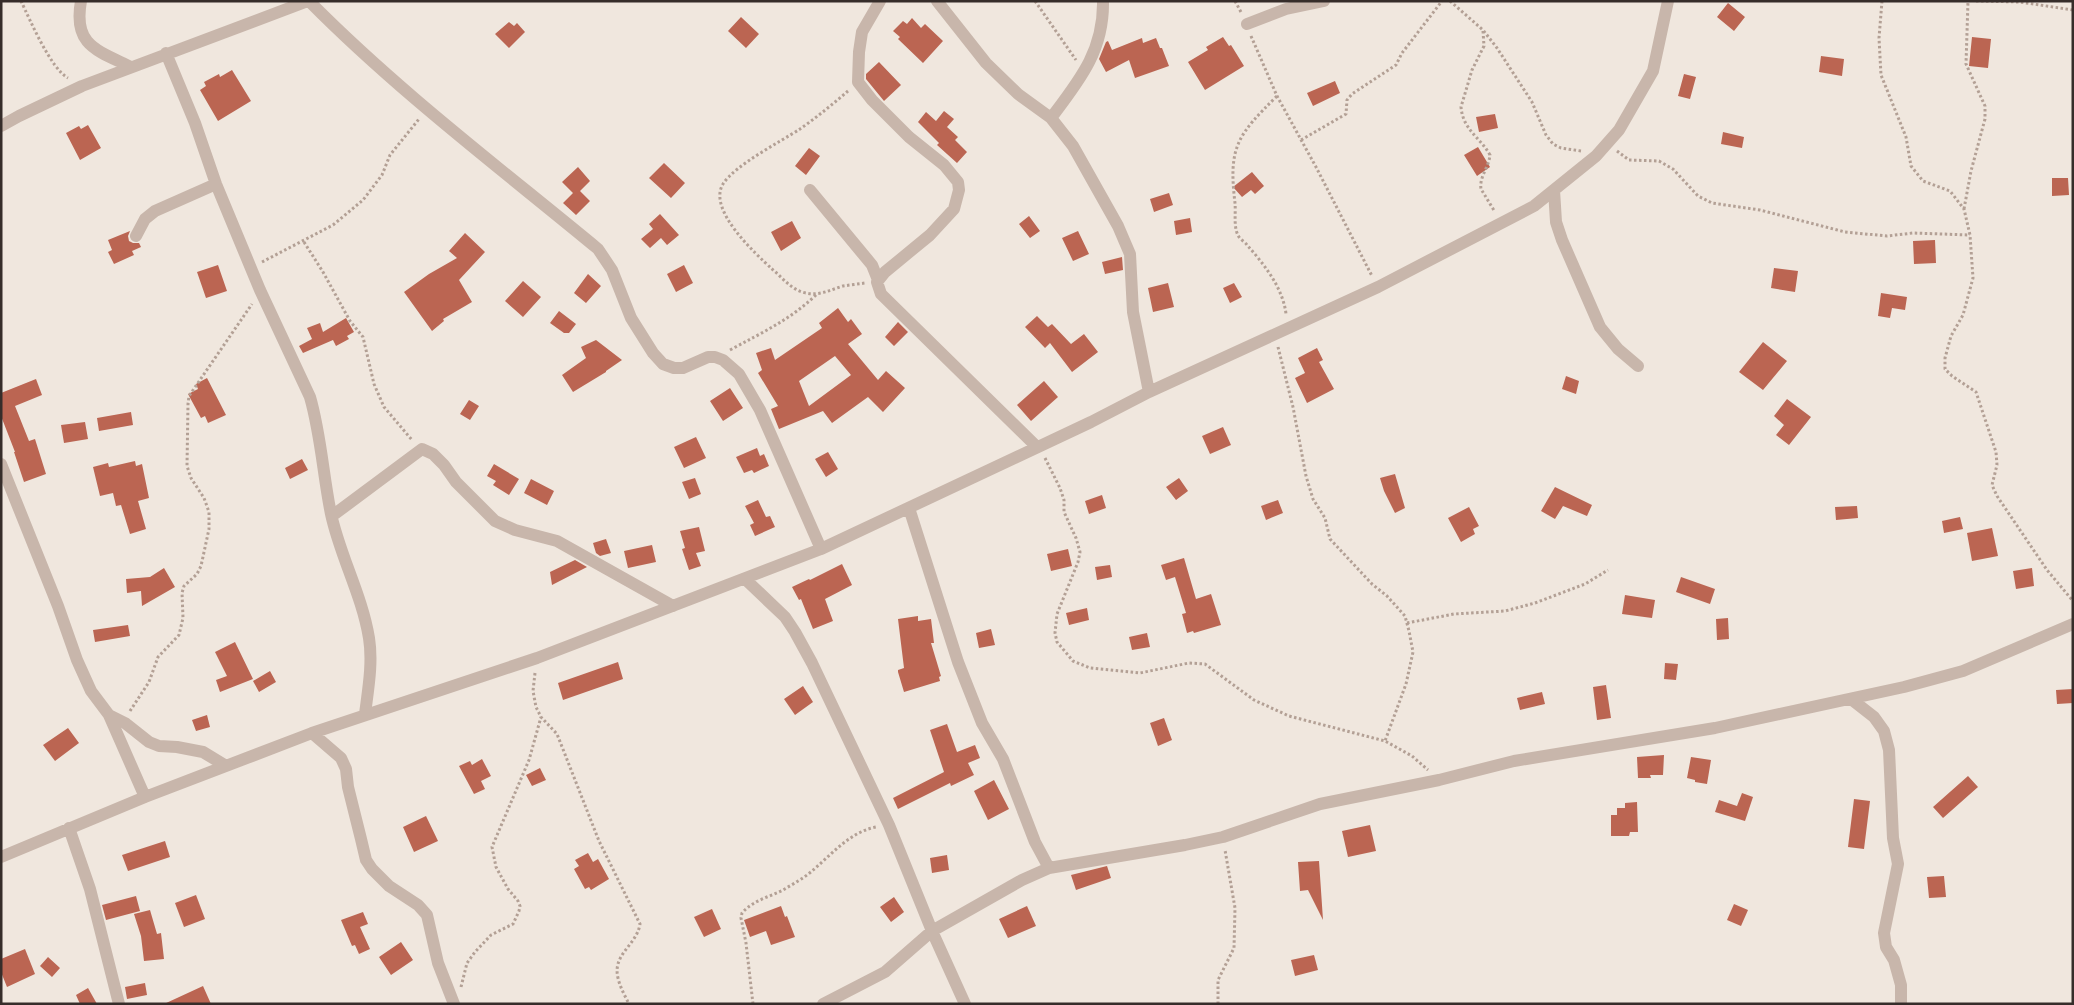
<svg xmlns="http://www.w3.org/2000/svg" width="2074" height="1005" font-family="Poppins,sans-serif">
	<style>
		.building { fill: #bb6552; fill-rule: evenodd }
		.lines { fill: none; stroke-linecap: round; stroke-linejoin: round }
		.path { stroke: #b3a095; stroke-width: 3; stroke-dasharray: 2.5 2.5; stroke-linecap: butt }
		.street { stroke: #c8b6ab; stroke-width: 12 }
	</style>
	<rect width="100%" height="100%" fill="#f0e7de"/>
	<!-- building -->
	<path class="building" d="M1728,3L1745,17L1734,31L1717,17Z
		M741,17L759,34L746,48L728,31Z
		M912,18L921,28L925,24L943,41L923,63L898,39L900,37L893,31L903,21L907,24Z
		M509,22L514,26L517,23L525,32L509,48L495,34Z
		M1223,37L1229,46L1231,45L1244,66L1205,90L1188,62L1208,50L1206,47Z
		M1972,37L1991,39L1988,68L1969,66Z
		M1142,38L1143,43L1156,38L1160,48H1162L1169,66L1135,78L1129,60L1106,72L1099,59L1106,42L1108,41L1112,50Z
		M1821,56L1844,59L1842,76L1819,72Z
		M879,62L901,85L884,101L866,79V74Z
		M232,70L251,101L218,121L200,90L206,86L204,82L219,74L220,77Z
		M1684,74L1696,77L1690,99L1678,96Z
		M1335,81L1340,93L1313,106L1307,93Z
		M944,111L954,119L947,127L958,137L955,140L967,152L957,163L937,145L939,143L918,122L926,112L936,121Z
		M1495,114L1498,128L1479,132L1476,117Z
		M88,125L101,148L80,160L66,133L79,126L81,129Z
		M1723,132L1744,137L1742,148L1721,144Z
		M1478,147L1490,167L1477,176L1464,155Z
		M809,148L820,156L806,175L795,166Z
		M664,163L685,183L671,198L649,178Z
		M578,167L590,181L580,191L590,201L576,215L563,203L573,193L562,182Z
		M1252,172L1264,186L1255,194L1251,190L1242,197L1233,187Z
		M2052,178H2068L2069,195L2052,196Z
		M1169,193L1173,205L1154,212L1150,199Z
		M660,214L679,235L667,245L661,238L650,248L641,239L653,229L649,224Z
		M1029,216L1040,231L1030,238L1019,224Z
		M1190,218L1192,232L1176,235L1174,221Z
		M792,221L801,238L781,251L771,232Z
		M130,231L128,236L129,241L133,243H139L141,247L132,251L134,255L114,264L108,252L112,250L108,240Z
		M1078,231L1089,254L1073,261L1062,238Z
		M465,233L485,252L459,280L472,302L443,319L444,321L432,331L404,292L429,274L457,258L449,251Z
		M1935,240L1936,263L1914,264L1913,241Z
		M1122,257L1123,270L1105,274L1102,262Z
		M218,265L227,291L206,298L197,272Z
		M684,265L693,283L676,292L667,274Z
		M1774,268L1798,271L1795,292L1771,288Z
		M588,274L601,286L586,303L574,293Z
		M523,281L541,297L523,317L505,301Z
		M1168,283L1174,307L1153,312L1148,288Z
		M1234,283L1242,297L1230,303L1223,288Z
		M1881,293L1907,297L1905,310L1892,308L1890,318L1878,316Z
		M838,308L848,322L851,319L862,334L848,344L878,380L886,371L905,388L883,412L868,397L832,423L823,411L779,429L771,409L778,406L758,373L762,370L756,353L771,348L775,360L822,328L819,323ZM835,356L851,375L809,406L799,381Z
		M559,311L576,324L569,333H564L550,323Z
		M1037,316L1048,327L1052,324L1071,344L1084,334L1098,352L1072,372L1050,343L1045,348L1025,327Z
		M346,318L354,332L347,336L349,339L336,346L333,340L303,353L299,346L312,339L307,328L320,323L323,332Z
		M898,322L908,332L894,346L885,337Z
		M596,340L622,360L606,371V372L573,392L562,375L586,358L581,347Z
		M1763,342L1787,361L1763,390L1739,372Z
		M1317,348L1323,360L1319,362L1334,389L1307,403L1295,378L1305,373L1298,358Z
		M1566,376L1579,381L1576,394L1562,389Z
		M207,378L226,415L208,423L205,416L201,418L188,394L198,389L196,384Z
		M36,379L42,395L15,406L29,441L35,439L46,474L24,482L14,452H15L1,416V393Z
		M1044,381L1058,397L1031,421L1017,405Z
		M730,388L743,408L723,421L710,401Z
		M1787,399L1811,417L1789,445L1776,435L1784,425L1774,416Z
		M469,400L479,406L470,420L460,414Z
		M131,412L133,425L99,431L97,418Z
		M85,422L88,439L64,443L61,425Z
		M1223,427L1231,445L1210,454L1202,436Z
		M696,437L706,458L684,468L674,447Z
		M757,448L760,456L764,454L769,466L754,473L752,470L744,473L736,457Z
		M828,452L838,469L826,477L815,459Z
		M302,459L308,470L290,479L285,468Z
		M135,461L136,466L142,464L149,498L138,501L146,529L130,534L121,505L116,506L113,493L100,496L93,467L108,463L109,467Z
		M494,464L519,479L509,495L493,485L496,481L487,476Z
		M1395,474L1405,508L1395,513L1384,491L1380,478Z
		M695,478L701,494L689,499L682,482Z
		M1179,478L1188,491L1176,500L1166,487Z
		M531,479L554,491L547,505L524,493Z
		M1555,487L1592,505L1587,516L1563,506L1555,519L1541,511Z
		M1102,495L1106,508L1089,514L1085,501Z
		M758,500L766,517L770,516L775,527L755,536L750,525L754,523L745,506Z
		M1278,500L1283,513L1266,520L1261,506Z
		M1857,506L1858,518L1836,520L1835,507Z
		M1469,507L1479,526L1473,529L1475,534L1461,542L1448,518Z
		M1960,517L1963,529L1944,533L1942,521Z
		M699,527L705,551L696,553L701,566L689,570L682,549L685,548L680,531Z
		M1992,528L1998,556L1972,561L1967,533Z
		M606,539L611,553L600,556L596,553L593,543Z
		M652,545L656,562L628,568L624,551Z
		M1068,549L1072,566L1051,571L1047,554Z
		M1184,558L1196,599L1211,594L1221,625L1194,633L1193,631L1187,633L1182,614L1186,613L1175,577L1166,580L1161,565Z
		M575,560L587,567L552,585L550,572Z
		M842,564L852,585L825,599L833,621L813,629L801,599L799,600L792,587L809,579L810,580Z
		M1110,565L1112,577L1097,580L1095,567Z
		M164,568L175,587L142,606L141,591L127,593L126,579L150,577Z
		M2032,568L2034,586L2016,589L2013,571Z
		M1681,577L1715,589L1710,604L1676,592Z
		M1625,595L1655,600L1652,618L1622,614Z
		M1087,608L1089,620L1069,625L1066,613Z
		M918,616V621L931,619L934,643H931L941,676L939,677L940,681L904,692L898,672V670L904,668L898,619Z
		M1728,618L1729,639L1717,640L1716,619Z
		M128,625L130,636L95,642L93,630Z
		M991,629L995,645L979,648L976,633Z
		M1147,633L1150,647L1132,650L1129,637Z
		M235,642L253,679L220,692L216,680L227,676L215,652Z
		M618,662L623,679L563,700L558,683Z
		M1665,663L1678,664L1676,680L1664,679Z
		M270,671L276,682L259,692L253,681Z
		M1606,685L1611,718L1597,720L1593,687Z
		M803,686L813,702L795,715L784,699Z
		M2073,689V703L2057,704L2056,690Z
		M1542,692L1545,704L1520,710L1517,698Z
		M207,715L210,727L196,731L192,720Z
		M1164,718L1172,740L1158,746L1150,723Z
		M947,724L957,752L975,745L980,758L968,763L974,775L951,786L950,783L898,809L893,798L944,772L930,730Z
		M68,728L79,743L55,761L43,745Z
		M1664,755L1663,775H1650L1651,778H1638L1637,757Z
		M1691,757L1711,760L1707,784L1695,782V780L1687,778Z
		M482,759L491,776L481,781L485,789L474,794L459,766L470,761L472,765Z
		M540,768L546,780L532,786L526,775Z
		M1968,776L1978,787L1943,818L1933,807Z
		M994,780L1009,809L988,820L974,791Z
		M1742,793L1753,797L1745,821L1715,812L1719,800L1737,806Z
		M1854,799L1870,801L1864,849L1848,847Z
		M1637,802L1638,832H1630L1629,836H1611V815H1617V808H1625V803Z
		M426,816L438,841L414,852L403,827Z
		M1370,825L1376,851L1348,857L1342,831Z
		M165,841L170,857L128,871L122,855Z
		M588,853L593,862L598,859L609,879L591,890L589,887L585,889L574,869L579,866L575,860Z
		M947,855L949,870L932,873L930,858Z
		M1319,861L1323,920L1308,890L1300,891L1298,862Z
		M1107,866L1111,878L1076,890L1071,875Z
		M1944,876L1946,897L1929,898L1927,877Z
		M196,895L205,919L184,927L175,903Z
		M136,896L140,911L106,920L102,905Z
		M894,897L904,912L891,922L880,907Z
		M1734,904L1748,910L1741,926L1727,920Z
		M781,906L785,917L787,916L795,937L771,945L766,931L750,937L744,920Z
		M1027,906L1036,926L1008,938L999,919Z
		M712,909L721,929L704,937L694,917Z
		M150,910L157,934L161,933L164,959L144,961L141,936L134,914Z
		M363,912L368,924L360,927L370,949L359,954L355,945L352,946L341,920Z
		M401,942L413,960L391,975L379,957Z
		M25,949L35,974L7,987L1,972V959Z
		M1314,955L1318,970L1295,976L1291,960Z
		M48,957L60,968L52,977L40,966Z
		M145,983L147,995L127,999L125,987Z
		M203,986L211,1004H164Z
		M88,988L97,1004H80L76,995Z"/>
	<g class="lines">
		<!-- path -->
		<path class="path" d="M21,1C30,20 51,69 68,78
			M1035,1L1076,60
			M1235,1L1242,14
			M1450,1L1483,30L1497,48L1532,102L1546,135L1553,144L1561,148L1581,151
			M1882,1L1879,38L1881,75L1906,137L1911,166L1923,181L1950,191L1964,209L1970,235L1973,278L1963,315L1951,336L1945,358V369L1952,376L1976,392L1996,452L1997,465L1992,485L1997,496L2047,570L2073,601
			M1976,1L2020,2L2073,10
			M1483,31L1484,46L1472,70L1461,107C1463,130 1480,137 1490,155C1489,167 1479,177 1481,189L1495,212
			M1251,36L1277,96L1316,167L1372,276
			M848,91C833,104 817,117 800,129C780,142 735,165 723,184C707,210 756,254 772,269C783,278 791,290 806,293C819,296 830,290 843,286C850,285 858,284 865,283
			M1277,96C1238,135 1228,146 1235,203C1236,213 1233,228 1239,237C1241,240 1245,242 1247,245C1264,264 1283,288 1286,314
			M1301,140L1346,114L1347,100L1352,94L1396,65L1402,53L1442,1
			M1617,151L1629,160L1659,161L1673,169L1698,196L1712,203L1760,210L1845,232L1887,236L1913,233L1970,235
			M1964,209L1971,171L1985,119V106L1966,64L1968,1
			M304,242L323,272L350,321L363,337L374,384L384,407L412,440
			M262,262L333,225L363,200L382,175L390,155L419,119
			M1278,347L1293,407L1306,476L1313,499L1325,518L1330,539L1372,584L1387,596L1405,616L1409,631L1413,652L1406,684L1385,741
			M730,350C763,332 790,320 817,294
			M1045,458L1060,488L1064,500V512L1076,538L1080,552L1078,562L1057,614L1055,633L1057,642L1073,661L1090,668L1140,673L1189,663L1205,664L1254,700L1289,716L1385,741L1412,756L1428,770
			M1407,623L1454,614L1505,611L1535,603L1585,584L1608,570
			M535,673L533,691L536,707L541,717L557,734L599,841L640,924C637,945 612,954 618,978C620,987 625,996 629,1004
			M130,711L149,682L158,657L179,635L183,618L182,593L184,586L197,574L201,566L209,529V512L204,498L191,478L187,466L188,404L189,396L252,304
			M461,987L467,963L475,952L491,935L513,924L519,911L520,906L518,901L508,889L496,867L492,847L529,760L541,717
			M753,1004L746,943L741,918L742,913C752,901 769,897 783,890C793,884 804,878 812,871C832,854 850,832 876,827
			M1218,1004V980L1234,948L1235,908L1225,850"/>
		<!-- street -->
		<path class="street" d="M81,1C73,45 96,50 131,67
			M309,1C398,91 500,168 598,249L612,270L631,318L653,353L663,364L674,368H683L708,357H715L723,360L739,374L760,410L821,549
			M880,1L862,32L859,52L858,82L872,100L909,137L944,165L958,182L959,190L954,209L930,235L885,272L877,282L881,294L1037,447
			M937,1L986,63L1018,94L1051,118L1073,146L1118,226L1130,254L1133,312L1149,392
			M1247,24L1286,9L1324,1
			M166,53L195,123L216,184L260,290L310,397C321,435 323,475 331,514C340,556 362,595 369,638C373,663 368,690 365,714
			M1051,118C1079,81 1104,51 1103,1
			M1,126L19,116L82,86L308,1
			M810,190L872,265L878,280
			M1554,190L1556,222L1562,240L1600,327L1618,349L1638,366
			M136,236L145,219L155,211L216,184
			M1,464L58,606L77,660L91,691L109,715L145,797
			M909,508L958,662L982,723L1003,759L1035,842L1049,868
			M332,516L422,449L433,454L444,465L456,482L495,521L515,530L557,541L673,606
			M745,579L785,617L795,632L812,663L889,825L932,931L965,1004
			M1851,699L1874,717L1884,731L1889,750L1893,838L1898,864L1884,933L1886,947L1894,960L1901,985V1004
			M109,715L125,723L149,742L159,746L177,747L203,752L226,766
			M312,733L341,758L346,769L348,787L361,839L366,860L372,869L389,886L418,905L427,915L438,963L454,1004
			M69,828L90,889L119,1004
			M1,857L145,797L312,733L537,658L821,549L1091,422L1149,392L1378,287L1534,206L1596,156L1619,130L1653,71L1668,1
			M823,1004L885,972L932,931L1022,880L1049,868L1185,845L1223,837L1320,804L1439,780L1514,761L1715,728L1904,687L1963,671L2073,624"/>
	</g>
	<!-- border -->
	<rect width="2074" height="1005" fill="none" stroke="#362d2a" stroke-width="5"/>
</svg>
